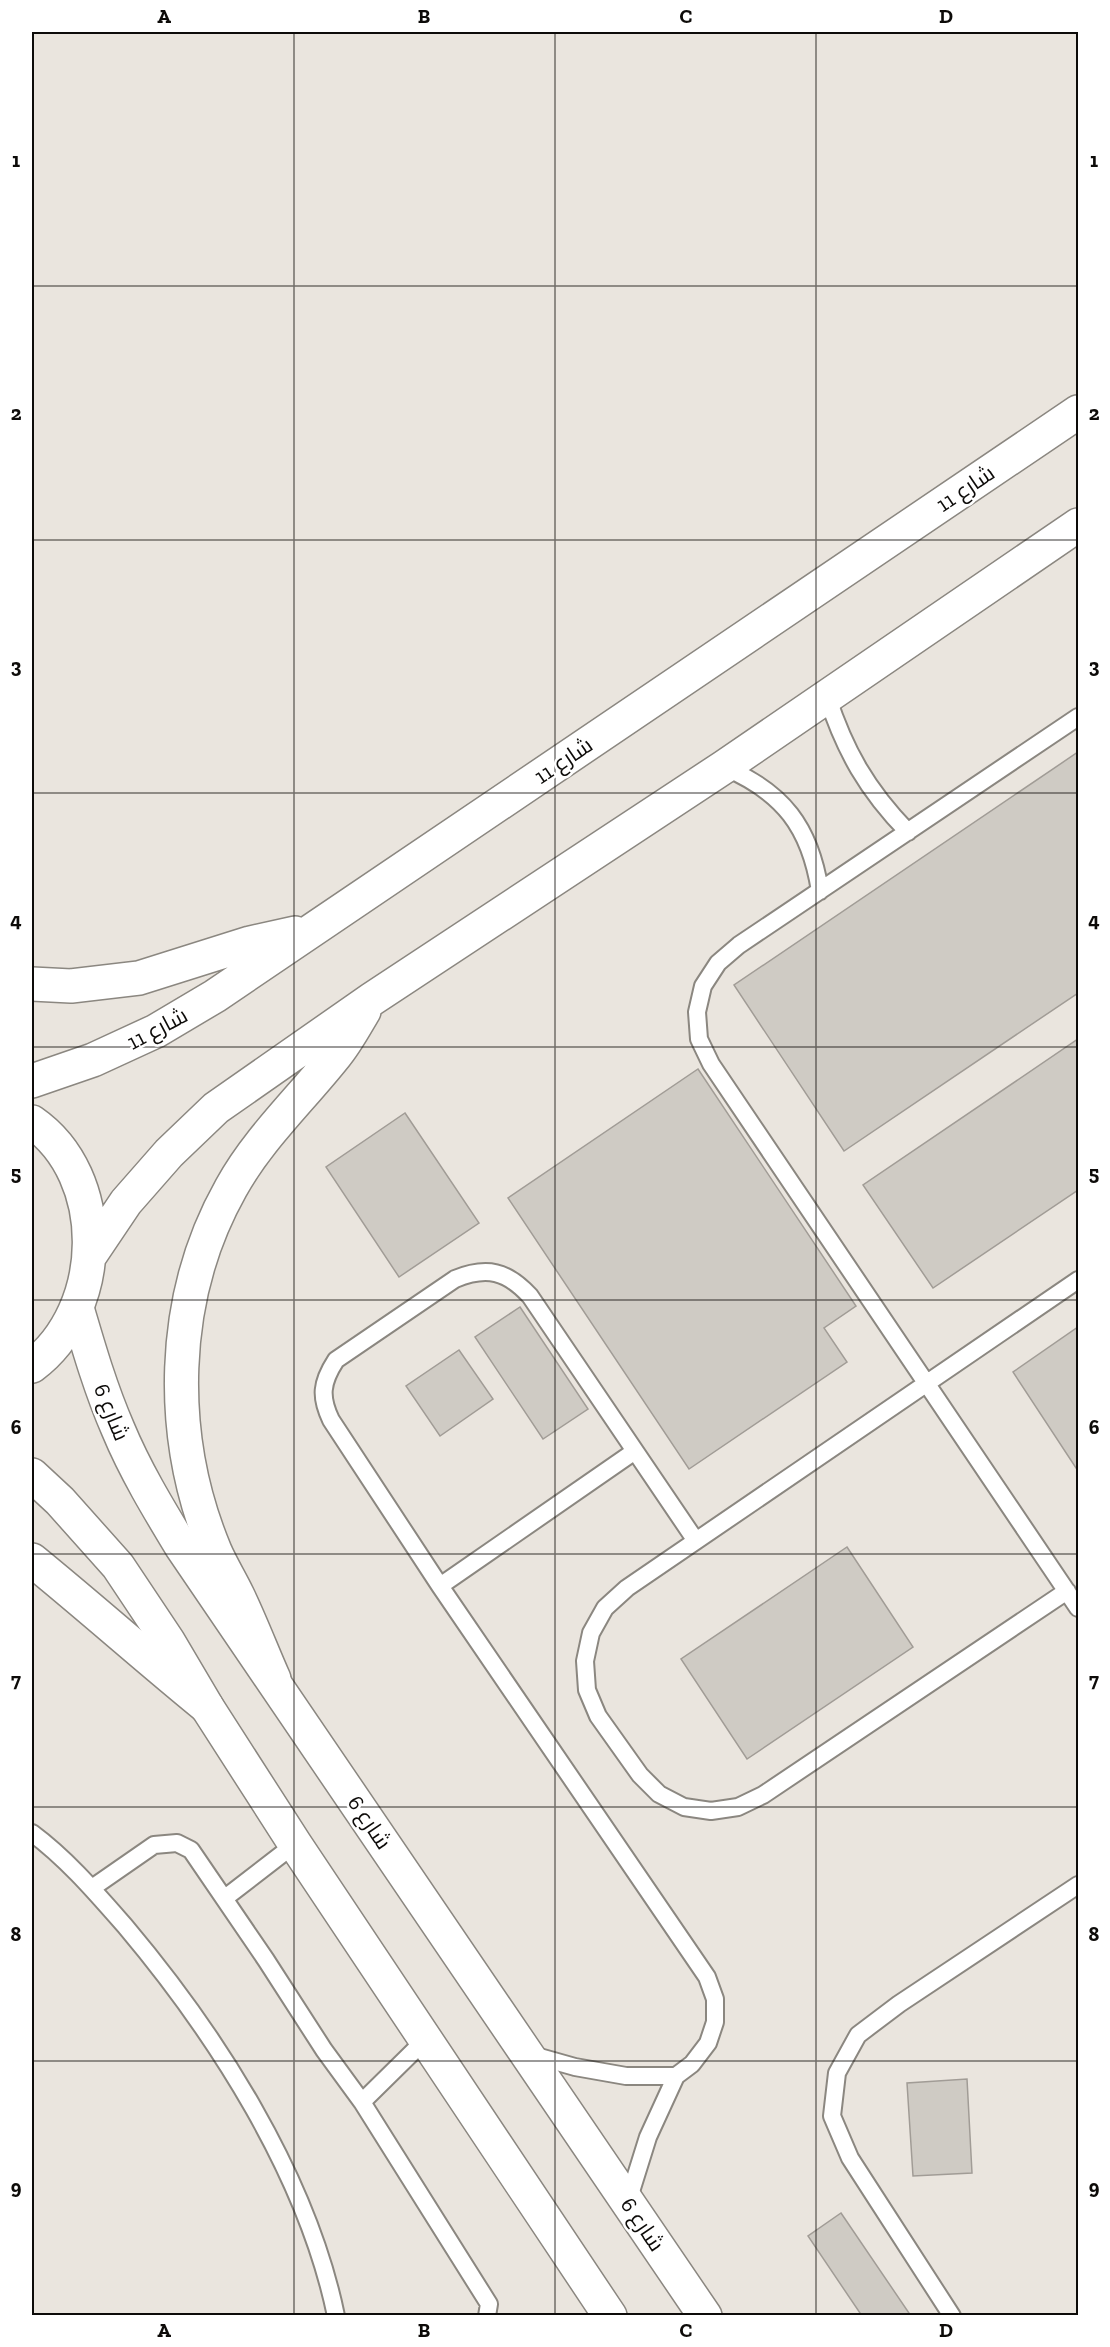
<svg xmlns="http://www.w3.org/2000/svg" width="1110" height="2347" font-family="'Zilla Slab',Cairo,serif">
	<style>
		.building { fill: #cfcbc4; stroke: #a19c96; stroke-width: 1.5 }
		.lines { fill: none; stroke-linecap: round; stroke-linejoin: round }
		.service-casing { stroke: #8b8780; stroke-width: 20 }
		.tertiary-casing { stroke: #8b8780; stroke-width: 36 }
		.secondary-casing { stroke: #8b8780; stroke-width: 36 }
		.service { stroke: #fff; stroke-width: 16 }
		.tertiary { stroke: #fff; stroke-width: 33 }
		.secondary { stroke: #fff; stroke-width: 33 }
		.grid { fill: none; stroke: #0d0b09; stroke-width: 1.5; stroke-opacity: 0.55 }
		.labels { text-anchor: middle; stroke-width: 5; stroke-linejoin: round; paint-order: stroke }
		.street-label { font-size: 22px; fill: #0d0b09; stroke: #fff }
		.neatline { fill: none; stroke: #0d0b09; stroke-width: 2 }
		.grid-label { font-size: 20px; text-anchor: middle; font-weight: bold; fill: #0d0b09 }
	</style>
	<rect width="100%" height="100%" fill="#eae5de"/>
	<!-- building -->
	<path class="building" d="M1078,752V993L844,1151L734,985Z
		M1078,1039V1190L933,1288L863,1185Z
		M698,1069L856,1306L824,1328L847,1362L689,1469L508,1198Z
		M405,1113L479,1223L399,1277L326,1167Z
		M520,1307L588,1409L543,1439L475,1337Z
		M1078,1327V1471L1013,1372Z
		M459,1350L493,1399L440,1436L406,1386Z
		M847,1547L913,1647L747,1759L681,1659Z
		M967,2079L972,2173L913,2176L907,2083Z
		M841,2213L911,2316H862L808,2236Z"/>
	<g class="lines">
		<!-- service casing -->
		<g class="service-casing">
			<path id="service" d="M827,696C845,751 867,790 908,832
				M1078,717L739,945L718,963L703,986L697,1012L699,1039L711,1064L1078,1608
				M724,767C783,792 810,827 820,891
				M440,1586L635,1451
				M1067,1591L763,1795L738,1807L711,1811L684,1807L659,1794L640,1775L598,1716L587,1690L585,1661L591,1633L605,1608L627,1588L1078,1280
				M32,1833C67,1859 96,1893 125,1926C216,2034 307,2175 336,2316
				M92,1888L154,1845L177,1843L191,1850L266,1960L324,2050L362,2102L489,2304L487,2316
				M225,1898L295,1844
				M529,2054L575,2067L626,2076H676
				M362,2102L425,2040
				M628,2201L648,2137L676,2076L692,2064L708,2043L715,2022V1999L707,1977L440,1586L331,1420C320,1397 321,1383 336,1360L455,1279C487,1266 507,1271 530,1296L696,1541
				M952,2316L850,2158L832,2116L837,2073L858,2035L899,2004L1078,1885"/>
		</g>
		<!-- tertiary casing -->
		<g class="tertiary-casing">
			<path id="tertiary" d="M77,1308C89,1349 101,1390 118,1429C135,1470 158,1508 181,1546L705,2316
				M32,1475L60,1501L118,1566L168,1641L207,1707L295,1844L610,2316"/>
		</g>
		<!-- secondary casing -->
		<g class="secondary-casing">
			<path id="secondary" d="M32,984L71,986L139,978L250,943L295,933
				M32,1081L93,1060L156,1031L215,996L1078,412
				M32,1122C110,1176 107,1310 32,1366
				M89,1257L126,1202L169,1153L216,1108L372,999L724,767L1078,525
				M32,1560C91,1608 148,1659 207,1707
				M274,1679C262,1652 251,1623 238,1596C231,1581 222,1567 215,1551C167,1436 169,1298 231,1188C258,1139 300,1100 335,1056C346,1043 355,1026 364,1011"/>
		</g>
		<!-- service -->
		<use href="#service" class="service"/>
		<!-- tertiary -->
		<use href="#tertiary" class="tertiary"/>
		<!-- secondary -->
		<use href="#secondary" class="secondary"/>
	</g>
	<!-- grid -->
	<path class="grid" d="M294,32V2316M555,32V2316M816,32V2316M32,286H1078M32,540H1078M32,793H1078M32,1047H1078M32,1300H1078M32,1554H1078M32,1807H1078M32,2061H1078"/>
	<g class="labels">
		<!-- street labels -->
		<g class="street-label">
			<text transform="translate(965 488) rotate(-34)" y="8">شارع 11</text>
			<text transform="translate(563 760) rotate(-34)" y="8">شارع 11</text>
			<text transform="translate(157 1028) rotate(-28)" y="8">شارع 11</text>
			<text transform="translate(112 1412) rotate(68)" y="8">شارع 6</text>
			<text transform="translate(370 1822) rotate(56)" y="8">شارع 6</text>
			<text transform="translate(643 2224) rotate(56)" y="8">شارع 6</text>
		</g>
	</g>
	<!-- border -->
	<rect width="1110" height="2347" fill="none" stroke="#ffffff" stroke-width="66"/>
	<rect x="33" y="33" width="1044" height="2281" class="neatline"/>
	<g class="grid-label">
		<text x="164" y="23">A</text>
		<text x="424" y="23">B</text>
		<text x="686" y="23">C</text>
		<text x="946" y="23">D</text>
		<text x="16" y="167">1</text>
		<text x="1094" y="167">1</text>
		<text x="16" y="420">2</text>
		<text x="1094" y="420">2</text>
		<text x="16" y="673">3</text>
		<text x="1094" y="673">3</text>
		<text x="16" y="927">4</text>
		<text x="1094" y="927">4</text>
		<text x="16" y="1180">5</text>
		<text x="1094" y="1180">5</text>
		<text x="16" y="1434">6</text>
		<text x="1094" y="1434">6</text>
		<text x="16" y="1687">7</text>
		<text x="1094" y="1687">7</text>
		<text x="16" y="1941">8</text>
		<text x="1094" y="1941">8</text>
		<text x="16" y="2194">9</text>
		<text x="1094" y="2194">9</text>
		<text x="164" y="2337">A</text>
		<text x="424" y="2337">B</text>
		<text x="686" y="2337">C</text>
		<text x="946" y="2337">D</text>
	</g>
</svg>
